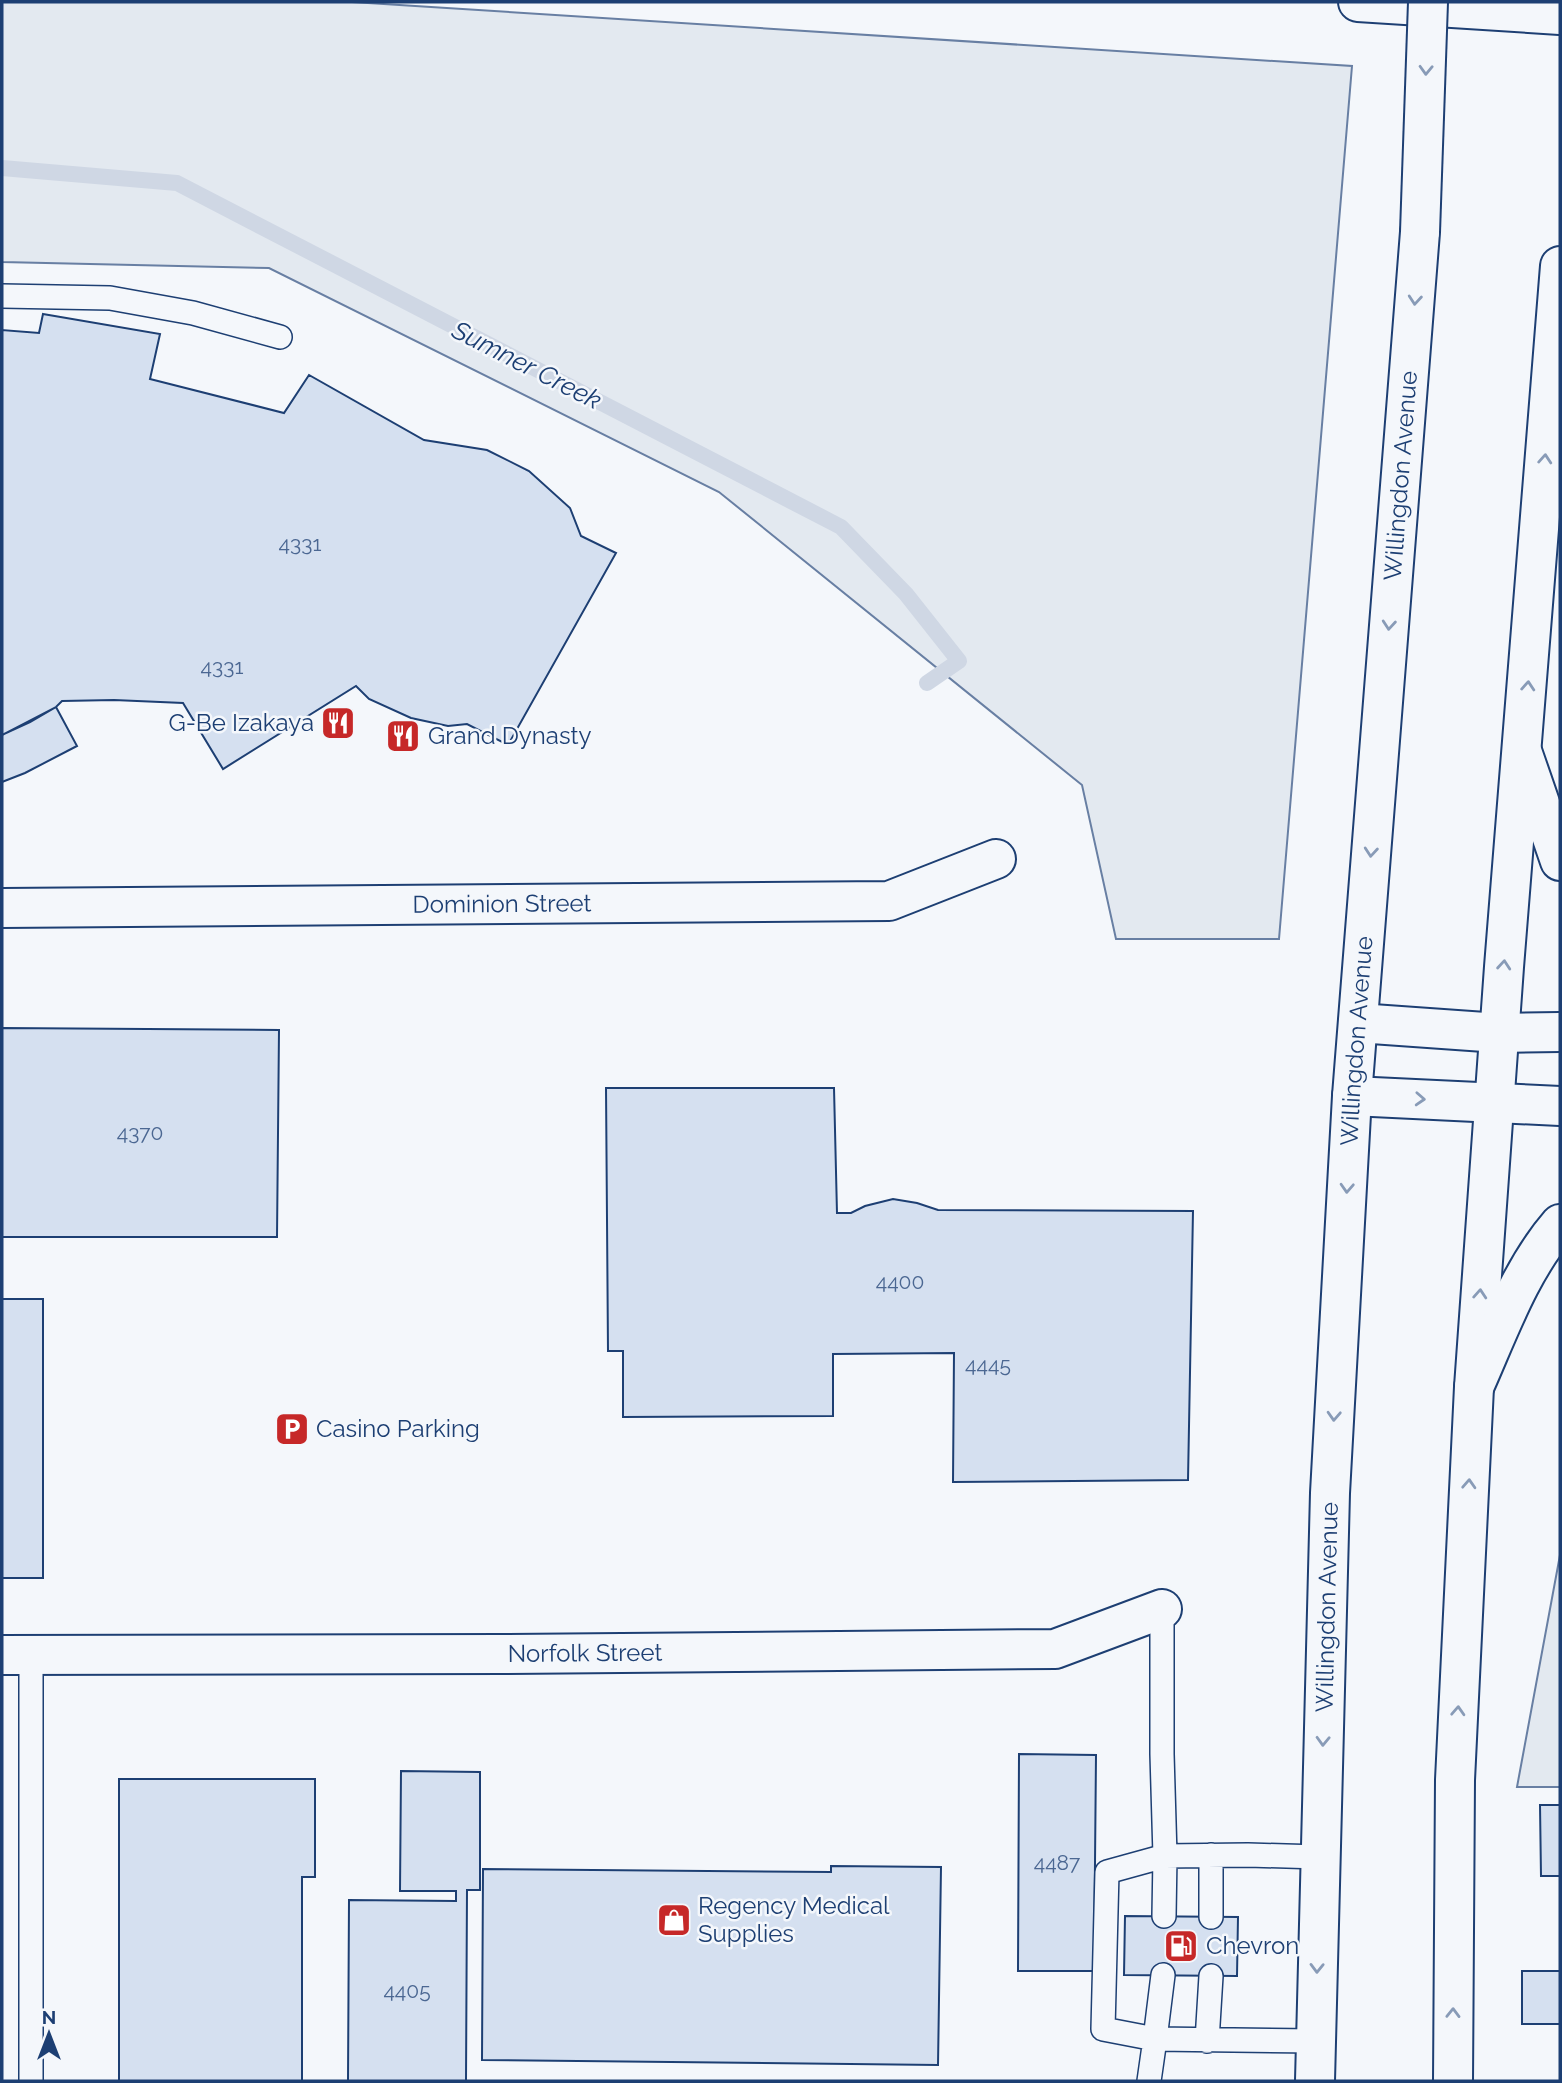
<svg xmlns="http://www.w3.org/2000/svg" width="1562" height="2083" font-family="Raleway,sans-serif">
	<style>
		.green { fill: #e3e9f0; stroke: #687fa3; stroke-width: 2 }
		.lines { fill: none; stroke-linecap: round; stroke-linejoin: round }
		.stream { stroke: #cfd7e4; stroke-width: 16 }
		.building { fill: #d5e0f0; stroke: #1d3f73; stroke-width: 2 }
		.service-casing { stroke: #1d3f73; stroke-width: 26 }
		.minor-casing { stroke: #1d3f73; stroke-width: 42 }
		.secondary-casing { stroke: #1d3f73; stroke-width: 42 }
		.motorway-casing { stroke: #1d3f73; stroke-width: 42 }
		.service { stroke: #f4f7fb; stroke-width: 23 }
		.minor { stroke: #f4f7fb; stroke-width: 38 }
		.secondary { stroke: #f4f7fb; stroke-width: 38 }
		.motorway { stroke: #f4f7fb; stroke-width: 38 }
		.secondary-bridge-casing { stroke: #1d3f73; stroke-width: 42; stroke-linecap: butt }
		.secondary-bridge { stroke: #f4f7fb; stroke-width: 38 }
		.oneway { stroke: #889bb7 }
		.labels { text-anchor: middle; stroke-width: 5; stroke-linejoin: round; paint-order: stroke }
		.number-label { font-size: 21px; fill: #4b6792 }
		.street-label { font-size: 24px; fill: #1d3f73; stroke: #f4f7fb }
		.poi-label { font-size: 24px; fill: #1d3f73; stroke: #f4f7fb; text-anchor: start }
		.water-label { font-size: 26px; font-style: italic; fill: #1d3f73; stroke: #f4f7fb }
	</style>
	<rect width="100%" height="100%" fill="#f4f7fb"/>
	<!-- green -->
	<path class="green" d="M2,2H352L1352,66L1279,939H1116L1082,785L719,492L269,268L2,262Z
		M1560,1555V1787H1517Z"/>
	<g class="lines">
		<!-- stream -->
		<path class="stream" d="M2,168L177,183L841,527L906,594L959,661L927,683"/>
	</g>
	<!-- building -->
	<path class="building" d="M43,314L160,334L150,379L284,413L309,375L424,440L487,450L529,471L570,508L581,536L616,553L508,745L467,724L448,726L411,718L369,699L356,686L223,769L183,703L114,700L62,701L56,707L30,722L2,735V330L39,333Z
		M56,707L77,746L25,773L2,782V735Z
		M2,1028L279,1030L277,1237H2Z
		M606,1088H834L837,1213H851L865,1206L893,1199L917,1203L938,1210L1193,1211L1188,1480L953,1482L954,1353L833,1354V1416L623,1417V1351H608Z
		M2,1299H43V1578H2Z
		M1019,1754L1096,1755L1094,1971H1018Z
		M401,1771L480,1772V1890H467L466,2081H348L349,1900L456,1901V1891H400Z
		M119,1779H315V1877H302V2081H119Z
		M1540,1805H1560V1876H1541Z
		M831,1866L941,1867L938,2065L482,2060L483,1869L831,1872Z
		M1125,1916L1238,1917L1237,1976L1124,1975Z
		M1522,1971H1560V2024H1522Z"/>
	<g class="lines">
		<!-- service casing -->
		<g class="service-casing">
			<path id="service" d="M2,296L110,298L193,313L280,337
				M1162,1609V1754L1165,1856L1248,1855L1319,1857
				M1211,1917V1855
				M1163,1975L1155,2039L1315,2041
				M1207,2041L1211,1976
				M31,2081V1655
				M1149,2081L1155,2039L1103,2029L1107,1872L1165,1856L1164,1916"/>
		</g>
		<!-- minor casing -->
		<g class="minor-casing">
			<g id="minor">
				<path id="s1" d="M2,908L889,901L996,859"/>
				<path id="s2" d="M2,1655L504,1654L1055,1649L1162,1609"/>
			</g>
		</g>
		<!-- secondary casing -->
		<g class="secondary-casing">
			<g id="secondary">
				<path id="s3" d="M1315,2081L1330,1493L1352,1096L1420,232"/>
				<path d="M1453,2081L1455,1780L1474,1387L1504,967L1560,266"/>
			</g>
		</g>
		<!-- motorway casing -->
		<g class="motorway-casing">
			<path id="motorway" d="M1358,2L1560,15
				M1523,754L1560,861
				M1358,1023L1499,1033L1560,1032
				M1352,1096L1560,1106
				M1474,1387C1499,1331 1520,1270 1560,1224"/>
		</g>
		<!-- service -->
		<use href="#service" class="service"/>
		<!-- minor -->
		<use href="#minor" class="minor"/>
		<!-- secondary -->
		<use href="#secondary" class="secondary"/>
		<!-- motorway -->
		<use href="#motorway" class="motorway"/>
		<!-- secondary-bridge casing -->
		<g class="secondary-bridge-casing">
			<path id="secondary-bridge" d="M1420,232L1428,2"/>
		</g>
		<!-- secondary-bridge -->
		<use href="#secondary-bridge" class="secondary-bridge"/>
	</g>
	<!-- one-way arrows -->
	<defs><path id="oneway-chevron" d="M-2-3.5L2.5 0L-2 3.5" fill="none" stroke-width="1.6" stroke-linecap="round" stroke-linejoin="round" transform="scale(1.75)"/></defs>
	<g class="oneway">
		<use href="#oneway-chevron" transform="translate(1426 70) rotate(92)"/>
		<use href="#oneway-chevron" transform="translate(1415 300) rotate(95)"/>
		<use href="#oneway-chevron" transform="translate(1545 459) rotate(-86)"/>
		<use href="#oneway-chevron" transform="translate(1389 625) rotate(95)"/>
		<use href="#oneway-chevron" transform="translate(1528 686) rotate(-86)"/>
		<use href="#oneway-chevron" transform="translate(1371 852) rotate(95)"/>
		<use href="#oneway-chevron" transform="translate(1504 965) rotate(-85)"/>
		<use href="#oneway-chevron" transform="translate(1420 1099) rotate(3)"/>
		<use href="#oneway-chevron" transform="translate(1347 1188) rotate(93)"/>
		<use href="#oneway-chevron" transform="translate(1480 1294) rotate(-86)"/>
		<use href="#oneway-chevron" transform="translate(1334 1416) rotate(93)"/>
		<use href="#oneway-chevron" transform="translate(1469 1484) rotate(-87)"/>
		<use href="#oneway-chevron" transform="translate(1458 1711) rotate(-87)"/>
		<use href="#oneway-chevron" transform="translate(1323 1741) rotate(92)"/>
		<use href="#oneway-chevron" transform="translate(1317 1968) rotate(91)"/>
		<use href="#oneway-chevron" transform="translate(1453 2013) rotate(-89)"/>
	</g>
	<!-- icons -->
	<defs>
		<g id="restaurant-square" transform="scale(1.75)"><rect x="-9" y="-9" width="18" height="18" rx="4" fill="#c62828" stroke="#f4f7fb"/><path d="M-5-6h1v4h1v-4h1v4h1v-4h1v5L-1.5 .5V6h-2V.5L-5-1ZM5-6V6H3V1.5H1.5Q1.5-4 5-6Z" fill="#fff"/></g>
		<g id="parking-square" transform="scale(1.75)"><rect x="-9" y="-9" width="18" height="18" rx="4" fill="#c62828" stroke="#f4f7fb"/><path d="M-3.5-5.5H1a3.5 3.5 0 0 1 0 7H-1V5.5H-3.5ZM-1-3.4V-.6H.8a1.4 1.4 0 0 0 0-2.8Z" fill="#fff"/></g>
		<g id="shop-square" transform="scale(1.75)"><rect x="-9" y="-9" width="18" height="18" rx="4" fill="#c62828" stroke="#f4f7fb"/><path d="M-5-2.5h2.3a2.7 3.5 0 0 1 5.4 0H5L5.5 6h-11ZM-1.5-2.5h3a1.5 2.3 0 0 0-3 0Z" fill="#fff"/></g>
		<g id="fuel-square" transform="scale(1.75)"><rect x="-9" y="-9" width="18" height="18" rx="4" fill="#c62828" stroke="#f4f7fb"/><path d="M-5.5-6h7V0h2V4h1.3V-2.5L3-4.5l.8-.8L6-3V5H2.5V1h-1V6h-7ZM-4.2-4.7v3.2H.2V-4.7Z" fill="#fff"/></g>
	</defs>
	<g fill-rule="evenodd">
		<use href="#restaurant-square" x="338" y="723"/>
		<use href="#restaurant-square" x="403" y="736"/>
		<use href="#parking-square" x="292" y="1429"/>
		<use href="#shop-square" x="674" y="1920"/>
		<use href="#fuel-square" x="1181" y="1946"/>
	</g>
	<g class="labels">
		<!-- number labels -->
		<g class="number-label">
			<text x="300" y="551">4331</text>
			<text x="222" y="674">4331</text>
			<text x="140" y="1140">4370</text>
			<text x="900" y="1289">4400</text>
			<text x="988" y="1372">4445</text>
			<text x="1057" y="1870">4487</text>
			<text x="407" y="1998">4405</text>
		</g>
		<!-- street labels -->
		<g class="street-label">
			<text dy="8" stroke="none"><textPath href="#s3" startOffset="1608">Willingdon Avenue</textPath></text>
			<text dy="8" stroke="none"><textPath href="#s1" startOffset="500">Dominion Street</textPath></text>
			<text dy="8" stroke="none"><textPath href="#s3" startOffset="1041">Willingdon Avenue</textPath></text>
			<text dy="8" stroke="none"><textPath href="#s3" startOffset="474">Willingdon Avenue</textPath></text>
			<text dy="8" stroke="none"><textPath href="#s2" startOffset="583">Norfolk Street</textPath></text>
		</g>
		<!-- poi labels -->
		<g class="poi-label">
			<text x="314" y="731" text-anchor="end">G-Be Izakaya</text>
			<text x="428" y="744">Grand Dynasty</text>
			<text x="316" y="1437">Casino Parking</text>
			<text x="698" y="1914">Regency Medical<tspan x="698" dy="28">Supplies</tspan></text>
			<text x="1206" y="1954">Chevron</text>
		</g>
		<!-- water labels -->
		<g class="water-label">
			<text transform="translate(527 365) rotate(27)" y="9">Sumner Creek</text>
		</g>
	</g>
	<!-- border -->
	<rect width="1562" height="2083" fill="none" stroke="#1d3f73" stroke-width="7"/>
	<!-- north arrow -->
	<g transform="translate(49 2034)" stroke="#f4f7fb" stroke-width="5" paint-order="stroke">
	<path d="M0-5L12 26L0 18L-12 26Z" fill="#1d3f73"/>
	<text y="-10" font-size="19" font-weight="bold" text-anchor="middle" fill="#1d3f73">N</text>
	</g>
</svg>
